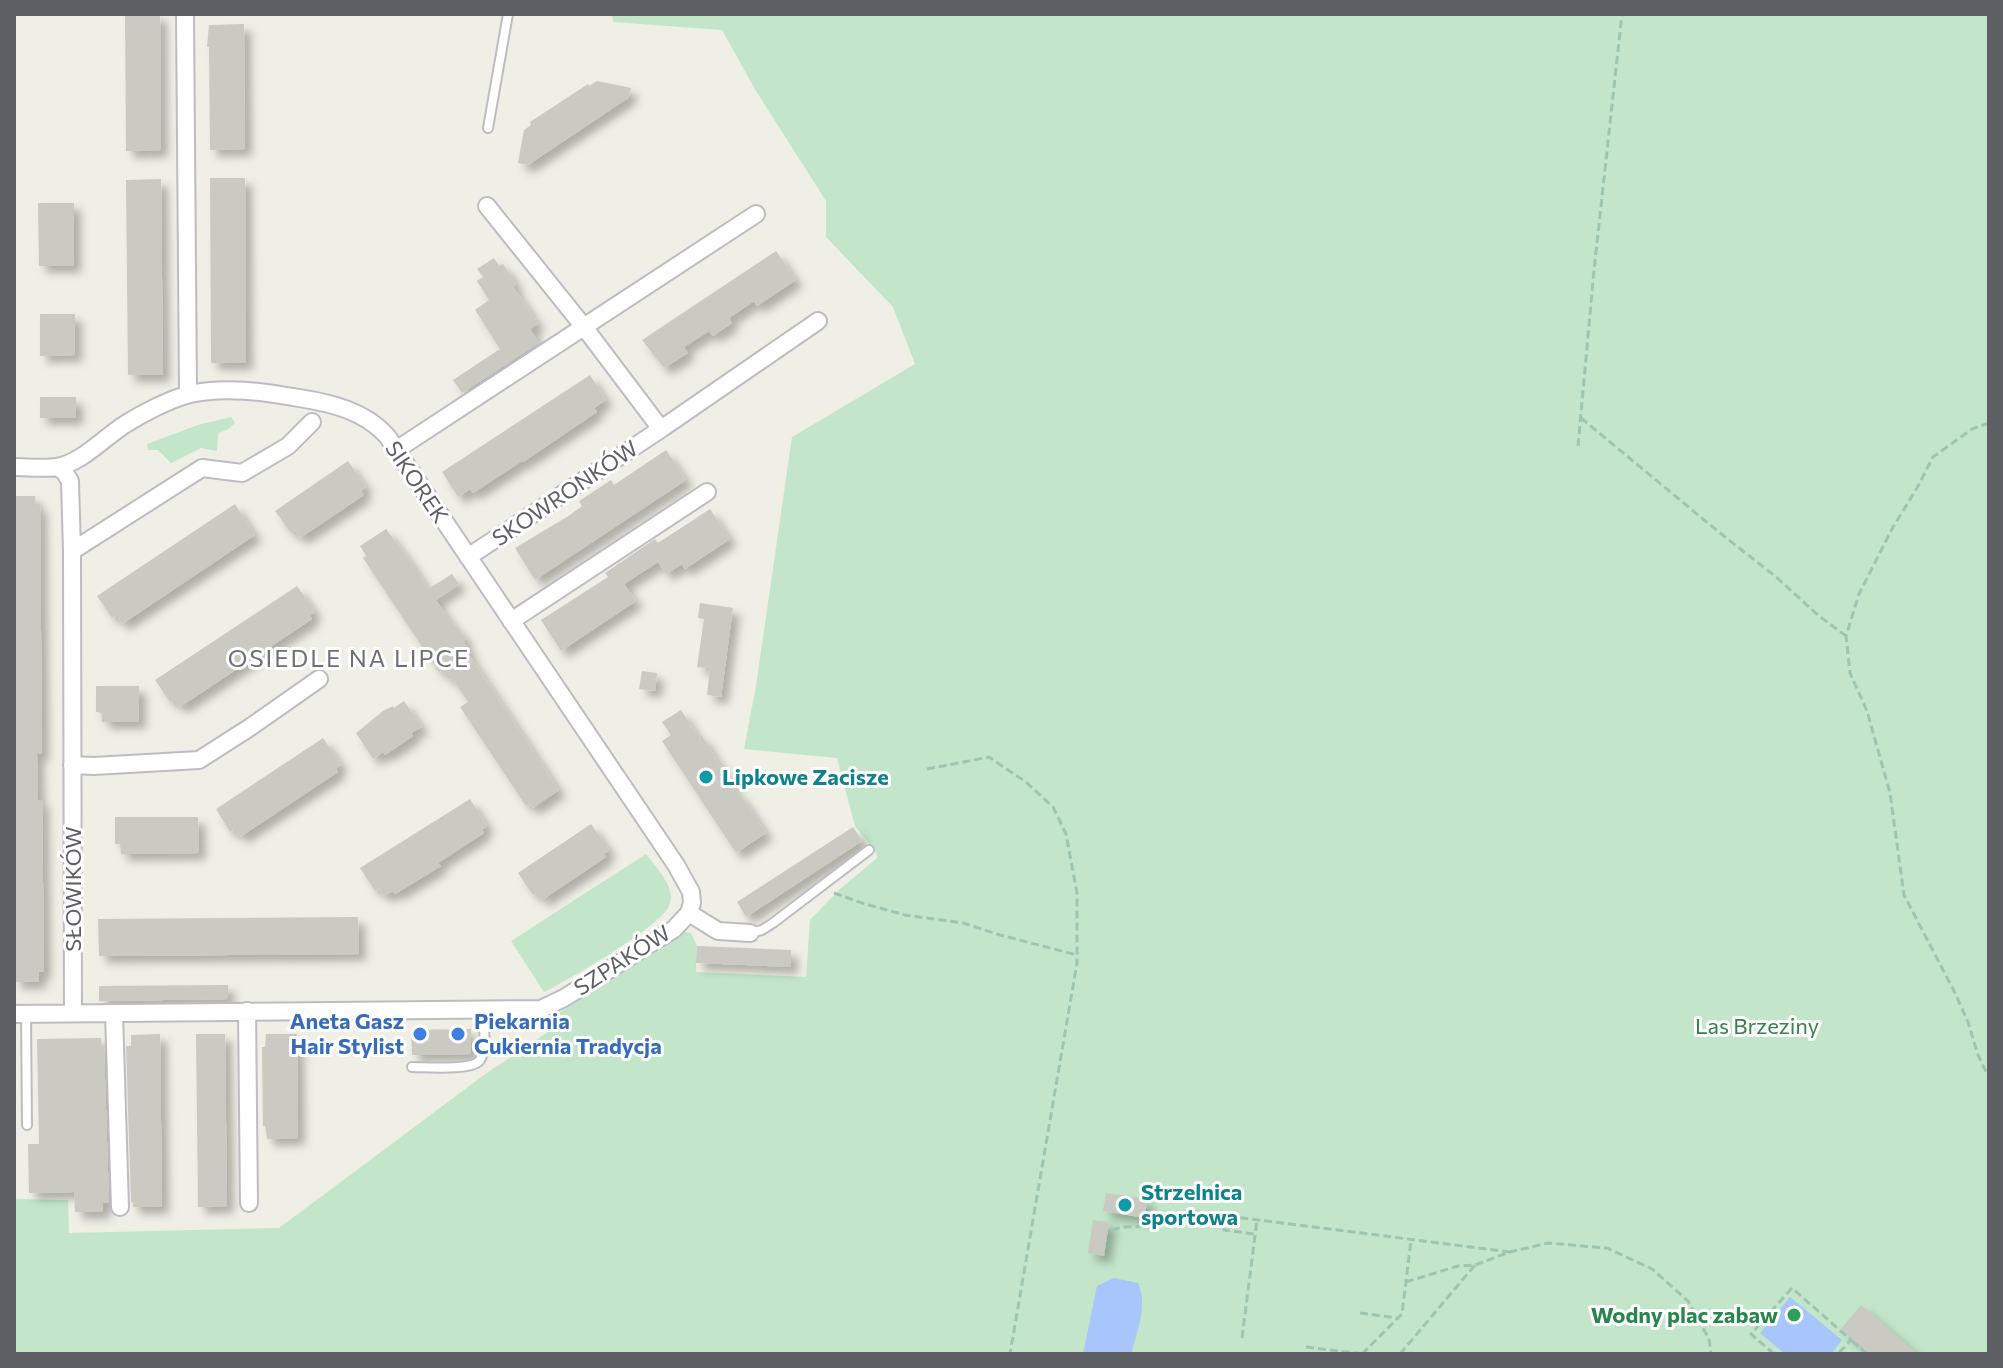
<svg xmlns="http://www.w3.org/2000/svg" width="2003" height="1368" font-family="Commissioner,sans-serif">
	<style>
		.green { fill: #c3e5ca }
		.water { fill: #a8c5fc }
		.building { fill: #cac9c2; filter: url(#shadow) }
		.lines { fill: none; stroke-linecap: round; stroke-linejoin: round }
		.lane-casing { stroke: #bcbdc3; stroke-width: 12 }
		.street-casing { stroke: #bcbdc3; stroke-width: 20 }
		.path { stroke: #9cc6b1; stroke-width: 3; stroke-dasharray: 8 4; stroke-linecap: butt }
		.lane { stroke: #fff; stroke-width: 8 }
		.street { stroke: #fff; stroke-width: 16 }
		.culture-dot { fill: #0f9aa8; stroke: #fff; stroke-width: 3 }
		.shop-dot { fill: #3f7fe0; stroke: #fff; stroke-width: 3 }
		.leisure-dot { fill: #2e9e5b; stroke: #fff; stroke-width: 3 }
		.labels { text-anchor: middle; stroke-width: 6; stroke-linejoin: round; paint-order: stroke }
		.street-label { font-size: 22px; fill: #5d5f65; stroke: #fff }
		.culture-label { font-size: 22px; font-weight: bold; fill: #0d838f; stroke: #fff; text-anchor: start }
		.shop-label { font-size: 22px; font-weight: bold; fill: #366cbe; stroke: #fff; text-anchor: end }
		.park-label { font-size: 22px; fill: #37814b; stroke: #fff }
		.leisure-label { font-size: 22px; font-weight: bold; fill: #27864d; stroke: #fff; text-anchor: end }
		.neighbourhood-label { font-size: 24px; letter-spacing: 2px; fill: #6e7077; stroke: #fff }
	</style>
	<defs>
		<filter id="shadow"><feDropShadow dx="7" dy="7" stdDeviation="4" flood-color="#0004"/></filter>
	</defs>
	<rect width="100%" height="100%" fill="#efefe5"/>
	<!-- green -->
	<path class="green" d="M611,14H1989V1354H14V1199L68,1200L69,1233L279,1228L484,1075L560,1024L555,1015L660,950L685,932L691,933L697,946L696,972L806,977L810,920L839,890L877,858L876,852L855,826L837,758L744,749L756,686L792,437L915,364L893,307L826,237V201L756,91L722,30L614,22Z
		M231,417L235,423L227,430L218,433L217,451L201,448L171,463L158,450H148L147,444L198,425Z
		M646,854C654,865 670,881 671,896C671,900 670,904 668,908C654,930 570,979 544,992L511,941Z"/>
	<!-- water -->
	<path class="water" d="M1114,1278L1138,1283C1148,1306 1137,1332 1131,1354H1083L1097,1286Z
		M1790,1297L1842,1340L1831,1354H1785L1760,1333Z"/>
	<!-- building -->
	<path class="building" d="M125,14H160L161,150L126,151Z
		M244,24L245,149L210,150L209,47H207L209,25Z
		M597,81L631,88L628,98L528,165L518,163L524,130L531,125L530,122L588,84L589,86Z
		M210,178H245L246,363H211Z
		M161,179L163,375H128L126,180Z
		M38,203H74V266H39Z
		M776,251L796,280L757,306L754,301L729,318L732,323L713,336L709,331L684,347L688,353L664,368L642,340Z
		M494,258L499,266L503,264L516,284L513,286L519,295L538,324L530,329L539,343L462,393L453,380L500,349L475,310L489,300L477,281L483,277L477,269Z
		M40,314H75V355L40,356Z
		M590,375L606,400L594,408L597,412L523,462L522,461L473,493L470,489L458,497L442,472Z
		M40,397H76V418H40Z
		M666,450L686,480L535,580L515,548L570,515L582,506L579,501L611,480L614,485Z
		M348,461L366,487L361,491L364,495L300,538L295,530L291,533L275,511Z
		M14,496H35V505H40L42,754H37L38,800H42L44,963V972H39V982H14Z
		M235,504L255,535L122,624L117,615L112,618L97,596Z
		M710,509L730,539L685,569L682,564L666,574L658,562L624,584L636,601L561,651L541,620L608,577L605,573L655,539L658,543Z
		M386,529L408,558L428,589L452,574L459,584L436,600L448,618L467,639L463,641L470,652L468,653L559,790L533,808L529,803L526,806L460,707L468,702L452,678L449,680L442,670L439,672L363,558L366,556L360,546Z
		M297,586L315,612L310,615L312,619L180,707L174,699L170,702L155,680Z
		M700,603L733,608L721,697L707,695L710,668L697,667L704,619L698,618Z
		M642,671L657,673L655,691L639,689Z
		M96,686H139V722H102V713L96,712Z
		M404,701L422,727L411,733L413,736L385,755L383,752L373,759L356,733L383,711L393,706L394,708Z
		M681,710L700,740L701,734L739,796L741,795L766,833L736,853L662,741L671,735L662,722Z
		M323,738L341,765L336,768L338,772L240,837L235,829L230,832L216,809Z
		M470,799L487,826L482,830L484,833L438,863L441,866L395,894L393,891L384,896L379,888L375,891L360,868Z
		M115,817H198L199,853L121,854L120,844H115Z
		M591,824L609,850L604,854L606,857L542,900L537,892L533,895L518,873Z
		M853,827L862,841L746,917L737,902Z
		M358,917L359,954L99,956L98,919Z
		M697,946L791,950V967L696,963Z
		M228,985V999L99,1001V986Z
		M471,1029V1054L412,1055L411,1030Z
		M160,1034L162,1207H133V1202H131L126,1046H131V1035Z
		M196,1034H225L227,1206L198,1207Z
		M266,1034H297L298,1138L267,1139L265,1126H263L262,1047H265Z
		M101,1038L102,1047H104L109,1203H103V1212H75L74,1192L29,1193L28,1144H39L37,1039Z
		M1106,1193L1147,1199L1145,1218L1103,1211Z
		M1093,1220L1109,1222L1104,1256L1088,1253Z
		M1861,1305L1917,1354H1870L1841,1329Z"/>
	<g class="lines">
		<!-- lane casing -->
		<g class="lane-casing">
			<path id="lane" d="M488,128L508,14
				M750,933L762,930L773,923L869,850
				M26,1014L27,1125
				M412,1067C425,1067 473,1071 480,1060C488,1047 483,1025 483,1010"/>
		</g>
		<!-- street casing -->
		<g class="street-casing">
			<path id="street" d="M185,14L188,394
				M661,429L818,321
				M396,450L756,214
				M14,467C27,467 44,469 57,467C81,463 104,438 124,425C141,414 170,399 190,394C225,386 264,392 299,398C331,403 365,411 387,436L676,865L691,892L692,903L689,913L674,929L564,998L541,1009L14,1014
				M58,467L65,473L70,481L72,551L73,1013
				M72,551L202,468L242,473L288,446L312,422
				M468,557L661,429L584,327L487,206
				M511,621L707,492
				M72,765L94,766L199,760L249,728L319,679
				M689,913L718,931L750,933
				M247,1011L249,1203
				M114,1013L120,1207"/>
		</g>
		<!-- path -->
		<path class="path" d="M1581,418L1720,533L1775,576L1819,616L1846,636
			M1989,423L1972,429L1933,457L1917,488L1893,527L1859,594L1846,636L1850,673L1867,711L1890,793L1904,895L1955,993L1968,1022L1978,1055L1989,1078
			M1578,446L1594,270L1622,14
			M927,769L989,757L1026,782L1053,807L1066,834L1077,893V963L1010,1354
			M834,893L862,903L905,915L963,923L1000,935L1077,955
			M1226,1216L1224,1230L1254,1234
			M1112,1230L1122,1227L1149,1226L1188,1211L1510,1252
			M1406,1282L1458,1266L1475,1265L1510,1252L1548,1243L1607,1248L1652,1269L1688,1301L1709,1339L1711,1354
			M1360,1313L1397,1318
			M1242,1338L1257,1220
			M1852,1341L1867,1354
			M1306,1347L1363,1354
			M1362,1354L1402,1314L1411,1240
			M1400,1354L1475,1265
			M1774,1354L1751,1334L1792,1288L1851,1340L1838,1354"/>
		<!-- lane -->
		<use href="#lane" class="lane"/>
		<!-- street -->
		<use href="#street" class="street"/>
	</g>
	<!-- markers -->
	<g class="culture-dot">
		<circle cx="706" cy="777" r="8"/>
		<circle cx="1125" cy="1205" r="8"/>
	</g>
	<g class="shop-dot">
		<circle cx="420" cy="1034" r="8"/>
		<circle cx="458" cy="1034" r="8"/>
	</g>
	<circle class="leisure-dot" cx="1794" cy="1315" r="8"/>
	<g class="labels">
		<!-- street labels -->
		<g class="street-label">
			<text transform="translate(417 482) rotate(56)" y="8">SIKOREK</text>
			<text transform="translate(565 493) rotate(-34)" y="8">SKOWRONKÓW</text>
			<text transform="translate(73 889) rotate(-90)" y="8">SŁOWIKÓW</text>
			<text transform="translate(622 960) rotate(-33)" y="8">SZPAKÓW</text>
		</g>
		<!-- culture labels -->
		<g class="culture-label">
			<text x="722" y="785">Lipkowe Zacisze</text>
			<text x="1141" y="1200">Strzelnica<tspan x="1141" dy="25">sportowa</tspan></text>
		</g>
		<!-- shop labels -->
		<g class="shop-label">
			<text x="404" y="1029">Aneta Gasz<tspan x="404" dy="25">Hair Stylist</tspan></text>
			<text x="474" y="1029" text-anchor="start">Piekarnia<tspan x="474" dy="25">Cukiernia Tradycja</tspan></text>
		</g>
		<!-- park labels -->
		<g class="park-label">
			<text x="1757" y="1034">Las Brzeziny</text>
		</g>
		<!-- leisure labels -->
		<g class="leisure-label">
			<text x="1778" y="1323">Wodny plac zabaw</text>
		</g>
		<!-- neighbourhood labels -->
		<g class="neighbourhood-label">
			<text x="349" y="667">OSIEDLE NA LIPCE</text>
		</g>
	</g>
	<!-- border -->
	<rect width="2003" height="1368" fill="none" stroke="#5d5f65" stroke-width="32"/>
</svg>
